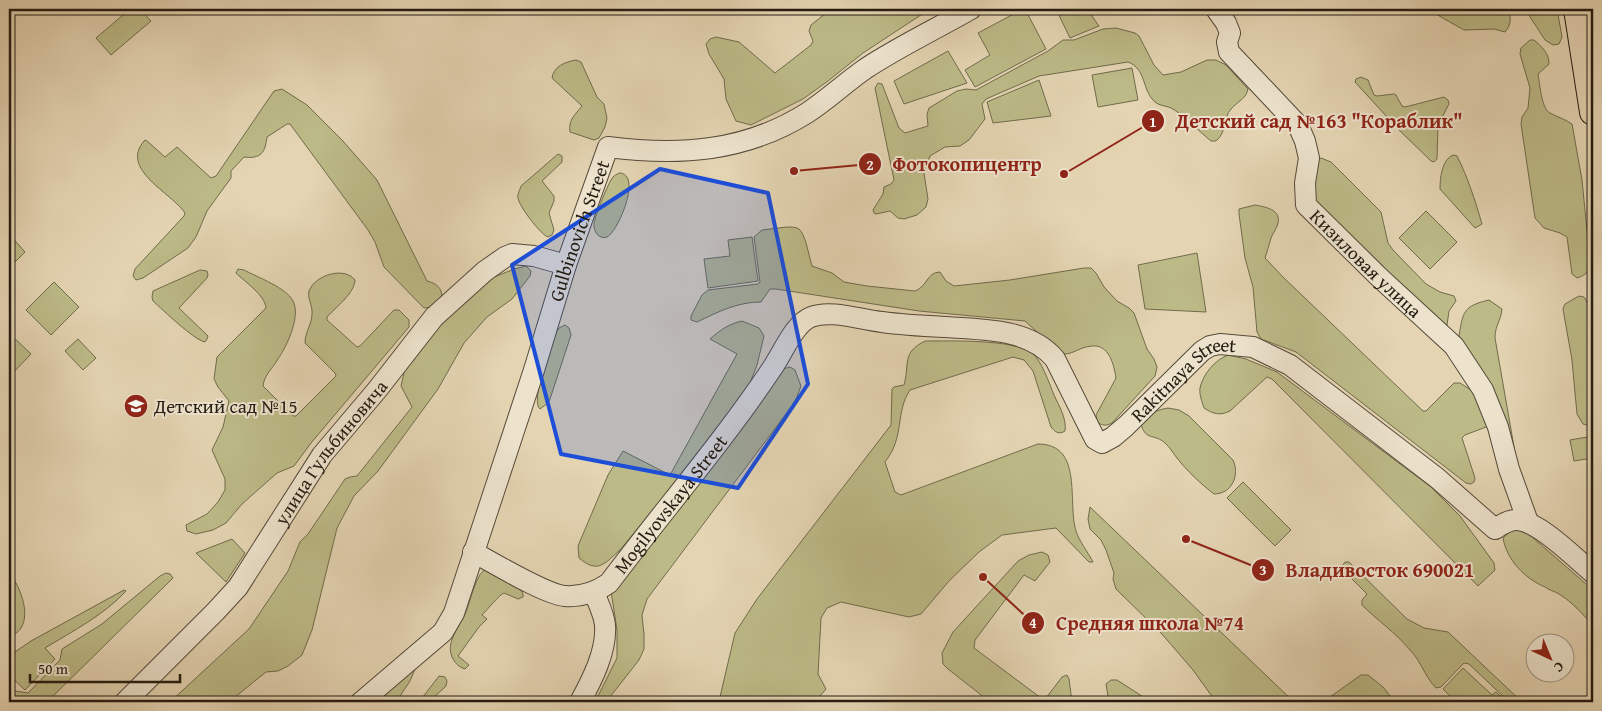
<svg xmlns="http://www.w3.org/2000/svg" width="1602" height="711" font-family="'Gentium Book Plus',serif">
	<style>
		.green { fill: #bcba87; stroke: #706b4c }
		.lines { fill: none; stroke-linecap: round; stroke-linejoin: round }
		.minor-casing { stroke: #554a3a; stroke-width: 22 }
		.major-casing { stroke: #251c12; stroke-width: 28 }
		.minor { stroke: #ede3cd; stroke-width: 20 }
		.major { stroke: #e4d4b2; stroke-width: 26 }
		.marked { fill: #1d4ed8; fill-opacity: 0.2; stroke: #1d4ed8; stroke-width: 4; stroke-linejoin: round }
		.labels { text-anchor: middle; stroke-width: 4; stroke-linejoin: round; paint-order: stroke }
		.street-label { font-size: 19px; fill: #251c12; stroke: #ede3cd }
		.poi-label { font-size: 19px; fill: #251c12; stroke: #ede3cd; text-anchor: start }
		.leader { fill: none; stroke: #8f2418; stroke-width: 2 }
		.callout-dot { fill: #8f2418; stroke: #ede3cd; stroke-width: 2 }
		.mark-label { font-size: 15px; text-anchor: middle; font-weight: bold; fill: #fff }
		.callout-label { font-size: 20px; text-anchor: middle; font-weight: bold; fill: #8f2418; stroke: #ede3cd; stroke-width: 4; stroke-linejoin: round; paint-order: stroke }
	</style>
	<rect width="100%" height="100%" fill="#e4d4b2"/>
	<filter id="stains"><feTurbulence type="fractalNoise" baseFrequency=".004" numOctaves="4"/><feColorMatrix values="0 0 0 0 .2 0 0 0 0 .09 0 0 0 0 .02 0 0 0 .5 -.17"/></filter>
	<radialGradient id="worn" r=".72"><stop offset=".6" stop-color="#630" stop-opacity="0"/><stop offset="1" stop-color="#630" stop-opacity=".3"/></radialGradient>
	<!-- green -->
	<path class="green" d="M130,9H140L151,21L111,55L96,38Z
		M831,9H930L863,53L828,81L803,99L751,125L736,121L726,99L724,79L709,54L706,44L710,39L716,37L739,42L775,73L811,45L813,41L809,31L811,25Z
		M1023,9H1025L1046,49L975,87L965,70L990,55L978,33Z
		M1056,9H1087L1099,26L1070,38Z
		M1427,9H1507C1512,16 1511,26 1505,32L1494,29L1464,30Z
		M1525,9H1557L1562,37L1559,44L1553,45L1545,40Z
		M1116,28L1135,33L1139,36L1154,65L1163,75L1181,72L1207,60H1216L1226,65L1248,89C1246,99 1238,101 1231,109C1223,118 1227,132 1216,141H1211C1201,133 1180,112 1171,108C1164,105 1158,106 1153,100C1142,88 1146,69 1128,62L1039,76L986,99L982,104L985,119L969,140L960,146L945,147L930,156L924,173L928,199L926,207L917,215L904,219L898,218L890,211L876,214L874,213L873,210L883,194L884,187L891,184L894,180L875,88L878,83L882,84L899,128L905,133L928,126L927,114L929,108L957,91L966,89L976,90L1048,51L1063,40H1074L1103,29Z
		M1530,40H1534C1542,47 1549,53 1549,64L1538,74C1540,84 1541,108 1550,113C1557,117 1565,119 1572,124L1582,180L1590,261C1589,271 1587,275 1577,278L1572,274L1567,237L1560,233L1544,228L1535,218L1521,124L1522,117L1528,108L1530,88L1520,54L1521,48Z
		M948,51L967,83L904,104L894,81Z
		M576,60L581,62L597,97L604,104L607,118L605,127L599,138L594,140L570,132C568,120 575,115 582,106L552,78C554,66 565,62 576,60Z
		M1132,68L1138,100L1098,107L1092,75Z
		M1361,77L1368,80L1374,95L1377,96L1394,94L1396,95L1402,106L1405,107L1444,97L1448,100L1449,104L1438,125L1437,159L1434,162L1431,161L1398,129L1355,82L1356,79Z
		M1039,80L1051,116L993,123L987,102Z
		M282,89L307,105L342,140L377,180L427,281C436,283 442,288 442,297L432,307L424,308L384,267L375,242L368,230L290,124H287L267,137C265,153 261,159 244,157L231,171V178L207,211L196,237L188,248L143,278L136,280L133,276L135,269L184,216L185,213C172,193 118,169 145,140L147,141L165,157L177,147L211,178L216,176L274,91Z
		M558,154L562,156V162L542,181L554,196V201L549,213L554,230L552,235L548,237C540,234 519,206 518,198C517,194 520,190 521,186Z
		M1453,155L1457,156C1468,178 1475,200 1482,224L1475,228L1440,189C1440,177 1442,160 1453,155Z
		M1321,158L1331,162L1381,212L1388,243L1393,250L1426,284L1440,292L1454,296L1456,301L1449,311L1446,332L1313,203L1316,161Z
		M619,173C643,173 618,232 607,237C599,240 593,231 594,224C594,218 609,181 613,177C615,175 616,175 619,173Z
		M1255,205C1265,207 1281,209 1278,223C1277,228 1273,233 1271,238C1269,245 1267,252 1265,258L1283,277L1423,411H1426L1454,383H1460L1479,395L1489,423L1486,427L1465,435L1462,438L1475,478L1474,482L1471,484L1466,483L1296,352L1261,339L1257,332L1253,287L1245,258L1239,214V209Z
		M1426,211L1457,242L1430,269L1399,238Z
		M787,227C791,227 796,227 799,229C806,235 809,257 812,266L832,273L844,282L867,286L915,291C927,287 927,272 940,272L946,281L954,286L1010,280L1084,268H1091L1096,273L1104,287L1117,301L1129,308L1134,313L1147,349L1154,359L1157,367L1155,376L1112,423C1106,426 1103,426 1097,422L1096,415L1116,378C1114,365 1109,344 1092,346C1078,347 1073,356 1058,354L1047,341L1025,321L919,311L776,289H770L761,302C737,302 718,312 697,322L691,320V316L702,295L708,290L758,284L760,282L754,237L762,230Z
		M9,234L25,252L9,268Z
		M752,237L758,281L708,288L704,259L730,256L728,240Z
		M1197,253L1206,312L1145,309L1138,265Z
		M526,266L531,271L530,276L512,299L487,317L464,343L438,389L378,471L354,496L337,528L312,630L302,655L288,666L278,671L266,672L229,702H170L249,629L288,571L300,542L308,534L345,479L350,477L357,476L412,407L401,386L405,368L460,301L492,278L514,269Z
		M238,269L244,270C257,277 287,288 293,301C301,316 287,346 278,359C273,368 264,375 263,386L293,416H296L336,376L335,373L305,343C305,332 312,324 312,314C313,306 307,298 309,291C315,275 344,266 355,280C354,294 336,307 327,317V320L357,347L360,346L394,310H399L409,320V327L311,443L294,466L277,473L242,504L226,523L213,530L196,534L187,531L186,525L207,514L218,502L225,490V479L212,450L223,427L229,401L218,387L214,379L217,357L266,308C265,295 245,282 236,273Z
		M200,270L207,271L208,275L207,278L179,308L208,336L207,339L205,342C194,340 163,310 153,301L152,297L153,291Z
		M54,282L79,307L51,335L26,310Z
		M1579,296L1584,297L1587,302L1593,345V427L1583,424L1577,414L1572,360L1563,309L1565,304Z
		M1489,300L1502,309C1501,321 1495,325 1495,338L1517,464L1459,336C1463,312 1463,306 1489,300Z
		M742,321L759,328L764,336L757,365L750,383L696,457L620,550C604,564 598,574 579,558L578,546L608,475L623,451L670,475L737,354L710,339C720,330 729,324 742,321Z
		M565,325L569,328L571,335L550,399L548,403L540,409C530,401 551,348 555,335L559,328Z
		M9,333L31,354L9,377Z
		M78,339L96,358L83,370L65,351Z
		M925,341C950,341 1014,339 1032,353C1042,361 1049,383 1054,395C1059,406 1067,419 1065,431C1059,435 1055,432 1051,427L1033,371L1024,360L1013,357L910,390C895,412 905,437 885,462L895,492L901,495L1038,444C1084,444 1067,503 1076,531C1079,541 1088,552 1093,562H1089L1056,528L1002,535L979,552L949,581L921,614L909,617L841,602L827,608L821,618L818,674L826,689L815,702H716L720,697L735,633L757,599L891,425L892,389L894,387L904,385C910,364 901,353 925,341Z
		M1228,355L1246,359L1277,372L1431,487L1460,516L1494,563L1495,570L1478,586L1272,379L1267,377L1230,411C1220,416 1213,414 1204,408C1202,402 1199,394 1200,388C1203,374 1215,360 1228,355Z
		M790,367L795,370L801,386L795,402L647,599L642,615L644,634V649L639,660L606,702H595L617,658V630L611,591L776,371Z
		M1168,408L1179,410L1189,416L1233,460C1240,475 1232,494 1214,494C1201,484 1187,471 1177,458C1172,452 1169,445 1161,440C1152,435 1145,439 1141,424C1149,414 1156,410 1168,408Z
		M1593,436V458L1574,461L1570,440Z
		M1243,482L1291,530L1275,546L1227,498Z
		M1090,507L1294,702H1220L1211,695L1193,670L1162,634L1116,589L1113,579L1114,573L1106,550L1101,540L1090,529L1088,519Z
		M1513,529L1521,530L1532,537L1593,590V626C1583,614 1572,602 1559,594C1554,591 1549,590 1545,587C1524,578 1507,560 1503,538Z
		M232,539L245,553L226,582L196,553Z
		M1042,552L1048,555L1050,562L1035,581L1024,575L975,640L974,648L1041,698H1046L1062,677L1067,675L1069,679L1072,702H990L948,669L943,664L942,653L953,632L1018,561L1029,555Z
		M1345,562H1349L1407,619L1424,628L1448,632L1522,702H1509L1469,664L1464,663L1441,687L1436,688C1425,677 1421,661 1410,650C1396,633 1377,620 1362,605V600L1367,594L1342,569V566Z
		M485,570L520,588L523,594V597L518,599L504,593C499,595 488,609 482,615L487,619L479,627L458,656L469,665L465,669C459,667 456,664 453,659C444,642 460,627 466,612C470,602 476,574 485,570Z
		M9,572C19,585 31,612 21,628C19,632 13,635 9,638Z
		M166,573L170,574L173,578L47,702H9V690L28,693L60,660L62,649L102,624L160,576Z
		M124,590L126,591C104,615 73,631 45,648L55,659L25,690L9,675V656L31,641Z
		M1463,668L1492,695L1496,692L1506,702H1456L1443,689Z
		M415,669L410,681L396,702H373Z
		M1361,675H1368L1383,687L1395,702H1323Z
		M439,676L445,677L447,681L446,686L429,702H419Z
		M1111,680H1117L1151,702H1109L1106,684Z"/>
	<g class="lines">
		<!-- minor casing -->
		<g class="minor-casing">
			<g id="minor">
				<path id="s1" d="M1216,9L1226,23L1230,33L1227,42L1229,52L1298,125L1305,141L1309,158L1305,183L1306,205L1379,277L1454,346L1483,390L1498,427L1509,469L1528,522"/>
				<path id="s2" d="M473,552C492,562 546,595 565,596C580,597 596,592 609,583C663,511 723,442 773,367C783,352 795,323 811,317C831,309 861,320 882,322C903,325 925,326 946,327C983,330 1029,328 1055,359L1095,439L1102,443L1113,437L1126,426L1202,351L1210,346L1220,344L1253,347L1290,365L1437,478L1495,529C1501,525 1508,520 1516,520C1538,520 1576,559 1593,573"/>
				<path id="s3" d="M125,702L216,611L238,587L322,455L377,390L434,317L485,271L505,257L512,254L534,256L566,265"/>
				<path id="s4" d="M361,702L443,632L454,613L534,370L566,265L608,147C679,156 745,152 807,113C827,100 845,83 865,69C898,47 936,29 971,9"/>
				<path d="M580,702C592,680 607,651 605,625C604,614 598,603 594,592"/>
			</g>
		</g>
		<!-- major casing -->
		<g class="major-casing">
			<path id="major" d="M1577,9L1593,112"/>
		</g>
		<!-- minor -->
		<use href="#minor" class="minor"/>
		<!-- major -->
		<use href="#major" class="major"/>
	</g>
	<!-- marked area -->
	<path class="marked" d="M660,169L768,193L808,384L738,488L561,454L512,265Z"/>
	<!-- icons -->
	<defs>
		<g id="school-disc" transform="scale(1.25)"><circle r="9.5" fill="#8f2418" stroke="#ede3cd"/><path d="M0-5L7-2L0 1L-7-2ZM-4 1L0 2.5L4 1V4Q0 6-4 4Z" fill="#fff"/></g>
	</defs>
	<g fill-rule="evenodd">
		<use href="#school-disc" x="136" y="406"/>
	</g>
	<g class="labels">
		<!-- street labels -->
		<g class="street-label">
			<text dy="7" stroke="none"><textPath href="#s4" startOffset="532">Gulbinovich Street</textPath></text>
			<text dy="7" stroke="none"><textPath href="#s1" startOffset="314">Кизиловая улица</textPath></text>
			<text dy="7" stroke="none"><textPath href="#s2" startOffset="941">Rakitnaya Street</textPath></text>
			<text dy="7" stroke="none"><textPath href="#s3" startOffset="325">улица Гульбиновича</textPath></text>
			<text dy="7" stroke="none"><textPath href="#s2" startOffset="249">Mogilyovskaya Street</textPath></text>
		</g>
		<!-- poi labels -->
		<g class="poi-label">
			<text x="154" y="413">Детский сад №15</text>
		</g>
	</g>
	<!-- callouts -->
	<path class="leader" d="M1064 174L1153 121M794 171L870 164M1186 539L1263 570M983 577L1033 623"/>
	<g class="callout-dot">
		<circle cx="1064" cy="174" r="5"/>
		<circle cx="794" cy="171" r="5"/>
		<circle cx="1186" cy="539" r="5"/>
		<circle cx="983" cy="577" r="5"/>
		<circle cx="1153" cy="121" r="12"/>
		<circle cx="870" cy="164" r="12"/>
		<circle cx="1263" cy="570" r="12"/>
		<circle cx="1033" cy="623" r="12"/>
	</g>
	<g class="mark-label">
		<text x="1153" y="127">1</text>
		<text x="870" y="170">2</text>
		<text x="1263" y="575">3</text>
		<text x="1033" y="628">4</text>
	</g>
	<g class="callout-label">
		<text x="1319" y="128">Детский сад №163 "Кораблик"</text>
		<text x="967" y="171">Фотокопицентр</text>
		<text x="1380" y="577">Владивосток 690021</text>
		<text x="1150" y="630">Средняя школа №74</text>
	</g>
	<!-- margin -->
	<rect width="1602" height="711" fill="none" stroke="#e4d4b2" stroke-width="30"/>
	<rect x="10" y="10" width="1582" height="691" fill="none" stroke="#251c12" stroke-width="2.5"/>
	<rect x="15" y="15" width="1572" height="681" fill="none" stroke="#251c12"/>
	<!-- north arrow -->
	<g transform="translate(1550 658) rotate(136)"><circle r="24" fill="#ede3cd" stroke="#9d9382"/>
	<path d="M0-4L9 19L0 12L-9 19Z" fill="#8f2418"/>
	<text y="-8" font-size="14" font-weight="bold" text-anchor="middle" fill="#251c12">С</text>
	</g>
	<!-- scale -->
	<path d="M30 674v8h150v-8" fill="none" stroke="#251c12" stroke-width="2.5"/>
	<text x="38" y="674" font-size="15" fill="#251c12" stroke="#ede3cd" stroke-width="4" paint-order="stroke">50 m</text>
	<rect width="100%" height="100%" filter="url(#stains)"/>
	<rect width="100%" height="100%" fill="url(#worn)"/>
</svg>
